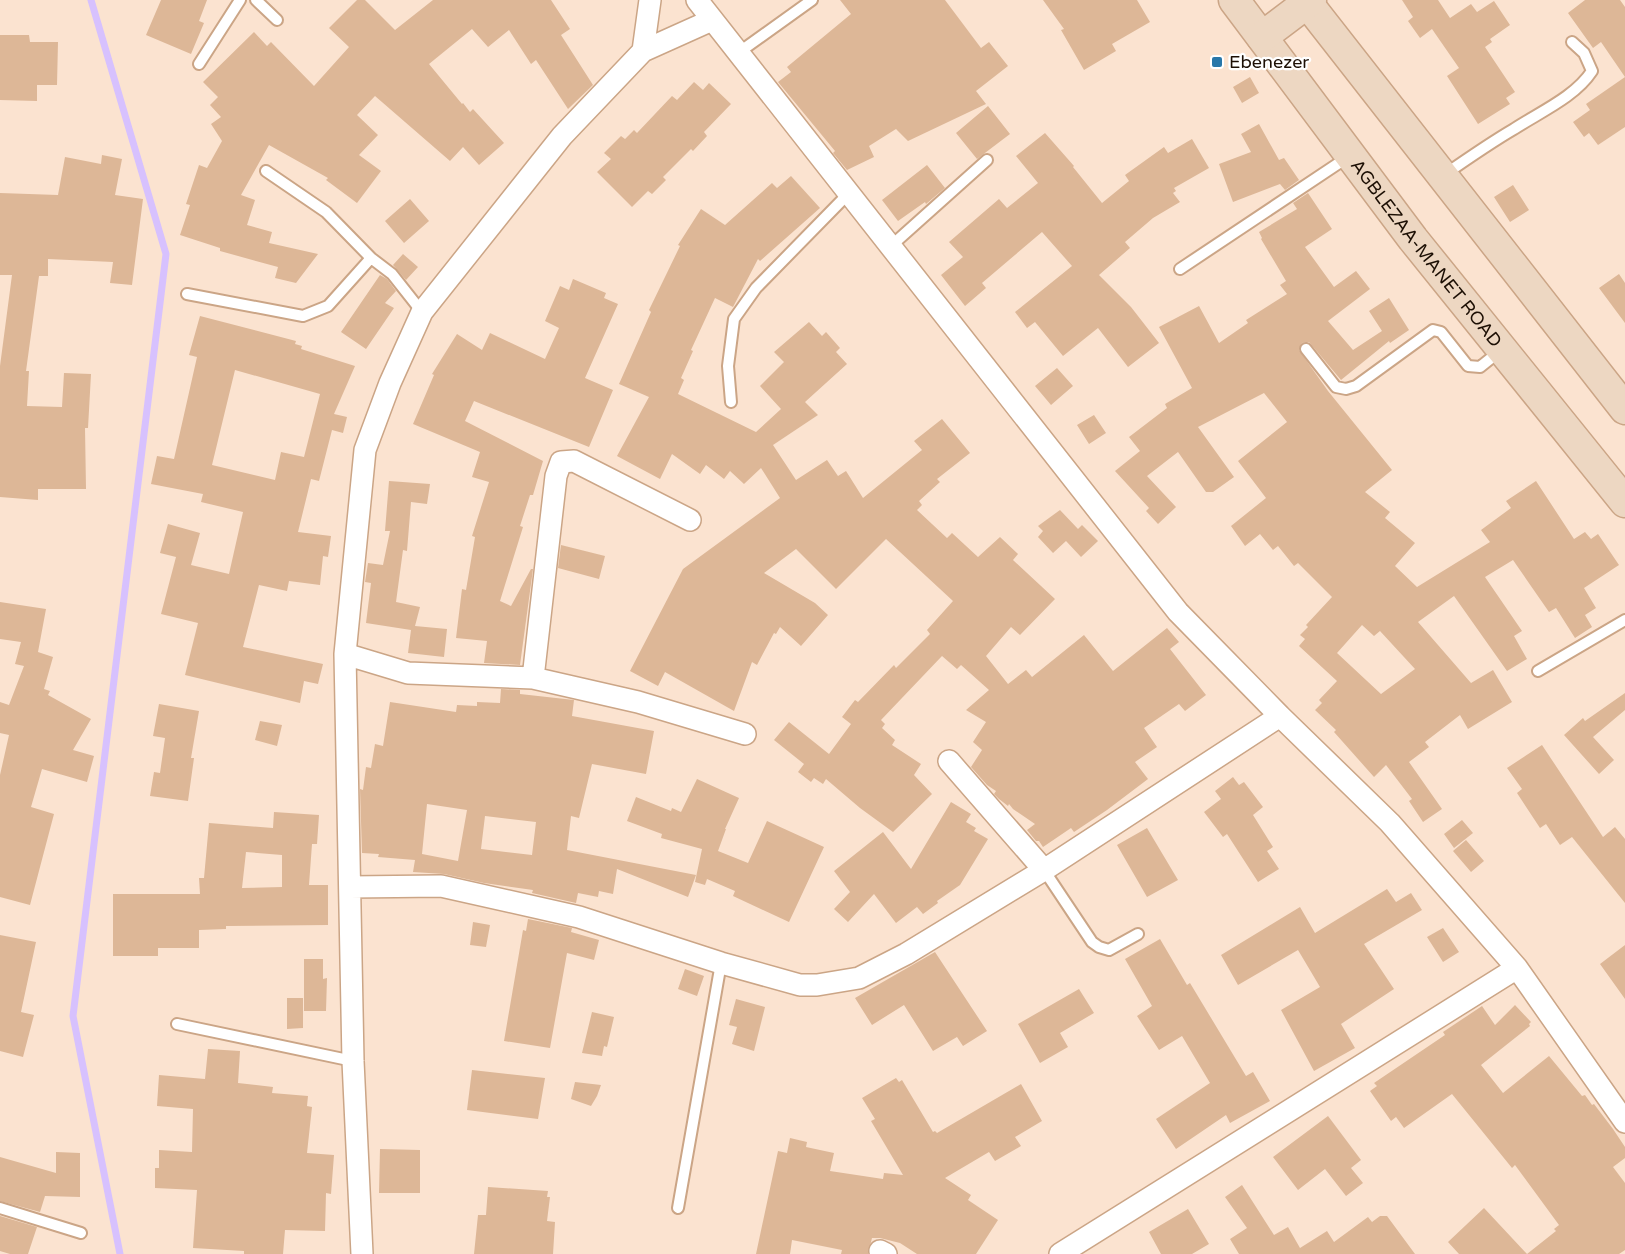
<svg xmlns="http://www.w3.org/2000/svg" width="1625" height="1254" font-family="'Varela Round',sans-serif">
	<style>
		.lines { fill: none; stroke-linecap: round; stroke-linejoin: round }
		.stream { stroke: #d7c1fe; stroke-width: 7 }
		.building { fill: #ddb797; fill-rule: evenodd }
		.lane-casing { stroke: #cba586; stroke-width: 14 }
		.street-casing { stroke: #cba586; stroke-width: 24 }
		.secondary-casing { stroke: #cba586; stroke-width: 33 }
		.lane { stroke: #fff; stroke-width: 10 }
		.street { stroke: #fff; stroke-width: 21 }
		.secondary { stroke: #edd7c2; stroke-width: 30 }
		.poi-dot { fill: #2877a9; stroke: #fff; stroke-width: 2 }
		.labels { text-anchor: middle; stroke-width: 4.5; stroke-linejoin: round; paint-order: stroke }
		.poi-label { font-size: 18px; fill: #1c0f04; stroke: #fff; text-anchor: start }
		.street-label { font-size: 18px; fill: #1c0f04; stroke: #fff }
	</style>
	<rect width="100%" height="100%" fill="#fbe3d0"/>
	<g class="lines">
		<!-- stream -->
		<path class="stream" d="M91,0L166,254L73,1016L120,1254"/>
	</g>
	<!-- building -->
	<path class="building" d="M161,0H207L199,21L204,23L191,54L146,35Z
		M357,0H365L395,30L433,0H551L570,29L561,35L593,85L568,109L536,60L531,64L509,30L488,47L472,29L429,64L462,104L463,103L470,112L473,109L504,143L479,165L463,147L450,161L375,96L357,115L378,135L359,155L381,171L357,203L326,180L328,178L269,145L241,195L255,200L247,225L272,232L269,243L318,254L296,283L275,278L278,267L220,251V248L180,235L190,205L186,204L199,165L207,168L222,141L211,124L221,117L210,105L218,97L203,82L254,32L267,46L271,42L314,86L349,47L329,28Z
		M840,0H945L981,48L989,42L1008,66L976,91L986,104L908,141L896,129L869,146L874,157L847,170L833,153L835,151L778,82L791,72L787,67L851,14Z
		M1043,0H1137L1150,22L1112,44L1116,51L1084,70L1061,30L1064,29Z
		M1402,0H1438L1450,18L1471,4L1477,12L1494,1L1510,25L1490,39L1492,42L1485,47L1515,92L1506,98L1510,104L1478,124L1447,76L1459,68L1432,29L1420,38L1408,21L1413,17Z
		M1585,0H1620L1625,7V127L1598,145L1589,133L1584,137L1573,122L1590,110L1586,104L1625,77L1601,42L1593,48L1568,13Z
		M0,35H29L30,42H58L57,85H37V101L0,100Z
		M1250,77L1259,93L1242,103L1233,87Z
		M694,82L703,90L709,83L731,104L704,132L707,136L693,151L691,149L663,177L666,180L652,194L648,191L632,207L597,172L611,159L604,153L621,136L625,139L634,130L637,133L672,96L677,100Z
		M988,106L1010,134L977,159L956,133Z
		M1259,124L1279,160L1284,158L1299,180L1285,190L1280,184L1233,202L1219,164L1251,152L1241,134Z
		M1045,133L1074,166L1073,167L1102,203L1129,181L1125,175L1164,147L1168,153L1192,139L1209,168L1174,188L1176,191L1173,193L1180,202L1153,218L1125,242L1130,248L1099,275L1131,307L1159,343L1128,367L1098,328L1063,356L1035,322L1027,328L1015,312L1072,266L1042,232L982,283L986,288L965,306L941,275L963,257L949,242L999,199L1007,208L1038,183L1016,156Z
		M102,155L122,159L115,195L143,199L132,285L110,283L113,262L48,259V276H39L26,371H29L27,406L62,407L64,373L91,374L88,428H85L86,489H38V500L0,497V366L12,275H0V193L58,195L65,157L101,164Z
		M927,165L945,188L926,204L925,202L898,221L882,200Z
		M791,176L820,208L760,261L758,259L733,307L715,298L691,350L693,351L681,378L684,380L678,394L756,432L781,409L760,386L784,362L774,352L809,322L822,336L826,332L840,348L836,352L847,364L805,402L818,415L773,445L796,480L827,460L838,476L846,471L863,498L922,450L914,441L942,419L970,453L937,479L940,482L919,501L922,505L917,510L947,538L952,533L978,557L1000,537L1018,554L1013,560L1055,599L1020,635L1011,627L986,656L1008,684L1026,670L1032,677L1084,635L1113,671L1167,628L1179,642L1170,649L1206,695L1185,711L1179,704L1144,728L1157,747L1135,762L1148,779L1107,810L1074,832L1071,828L1043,847L1039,841H1036L1027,830L1035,824L1013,809L1009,804L1008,806L999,799L994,794L996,791L987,785L971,767L982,750L973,742L986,722L966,710L989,690L961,665L957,669L942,656L881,720L885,724L882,728L895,740L892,745L921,764L914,775L932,794L893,832L860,808L826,779L823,784L814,778L811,782L798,772L804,764L774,740L789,722L829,754L851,724L842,717L855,700L858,702L894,665L896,668L930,634L927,630L953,601L886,539L836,589L796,549L764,573L815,603L828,615L801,646L780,627L776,634L774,633L757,665L752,662L734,711L665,672L658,686L630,671L683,569L780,498L761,468L744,484L730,471L724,479L706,465L700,474L672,454L660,479L617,456L649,397L619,384L651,312L649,310L680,246L678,245L701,209L725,225L772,183L777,188Z
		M1513,185L1529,210L1510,222L1494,197Z
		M1308,193L1332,229L1305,247L1334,287L1356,271L1370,289L1328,321L1353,350L1382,331L1369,311L1389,298L1409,330L1390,343L1389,341L1341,380L1309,342L1302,343L1299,350L1328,391L1392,470L1365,492L1390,512L1385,518L1415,543L1395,566L1417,587L1490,542L1481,530L1511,508L1506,501L1536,481L1574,539L1585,532L1591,539L1598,534L1619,565L1584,588L1596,608L1585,615L1592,627L1575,638L1556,608L1549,612L1513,560L1485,577L1522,631L1514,636L1527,659L1507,671L1454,596L1418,622L1471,683L1493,670L1512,702L1468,729L1460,715L1425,742L1429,747L1409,762L1442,809L1423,822L1409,801L1412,799L1386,765L1374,777L1334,732L1336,730L1315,710L1322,703L1319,700L1337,681L1299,646L1305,639L1300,635L1308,627L1306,625L1332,597L1298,563L1294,566L1278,546L1273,550L1260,534L1245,546L1231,526L1266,498L1238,461L1287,422L1264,393L1198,427L1234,477L1213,492H1206L1178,452L1147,476L1176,507L1158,524L1146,511L1149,508L1115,471L1140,451L1129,437L1167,408L1165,404L1192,388L1159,327L1199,306L1219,343L1248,323L1246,320L1287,294L1280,285L1286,281L1261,239L1262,238L1259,232L1297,209L1293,203ZM1362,625L1374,636L1380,631L1415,669L1381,694L1337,653Z
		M410,199L429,221L404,243L385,221Z
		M403,254L418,267L406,280L393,265Z
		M1619,274L1625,283V323L1599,288Z
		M380,275L387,279L396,291L385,303L394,308L366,349L341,332Z
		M573,279L606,293L604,298L618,304L585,378L613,390L589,447L474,401L465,421L543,461L533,495H530L520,526L523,527L500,601L511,606L531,569H533L520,665L484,663L487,641L456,638L462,589L466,590L475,537L472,536L489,482L472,477L480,452L413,424L434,375L432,374L457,334L482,350L490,333L545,359L559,328L545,321L560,286L569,290Z
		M200,316L296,341L295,344L302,346L301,349L355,366L334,414L347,417L343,433L332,430L319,481L311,479L298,532L331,536L328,557L323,556L320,585L289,581L287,591L259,585L243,647L323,664L318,684L304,681L300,703L185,675L198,623L161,614L176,557L160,553L168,524L200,533L191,565L229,574L243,512L201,502L203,494L151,484L157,456L174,459L197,357L189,355ZM235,370L320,394L304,457L281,452L275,480L212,465Z
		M1057,368L1073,386L1051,405L1035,386Z
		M1094,415L1106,433L1089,444L1077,425Z
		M389,481L430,484L427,504L411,502L407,551L403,550L396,602L420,607L415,626L447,629L444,657L408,653L411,630L366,623L371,583L365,582L368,563L383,565L390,531H385Z
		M1060,510L1078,529L1082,525L1098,541L1081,557L1066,541L1053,553L1038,537L1043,531L1038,526Z
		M561,545L605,556L599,579L558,568Z
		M0,602L46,609L38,652L53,657L44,689L50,691L48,695L91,719L73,750L94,756L87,782L42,769L31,807L54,814L30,905L0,897V775L9,735L0,733V702L9,705L24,666L15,664L21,642L0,639Z
		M501,689L520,690V694L574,700L572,716L654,731L646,774L592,764L579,818L571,816L567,850L696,875L688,897L617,869L613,894L599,891L598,897L578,893L576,903L532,893L533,890L484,883L444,874L413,872L415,860L378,857L379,854L362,853L360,789L363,790L366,767L371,768L375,744L383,746L390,702L456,712L457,705L477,706V702L500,703ZM427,804L467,810L458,861L422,854ZM485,816L536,822L532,855L481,849Z
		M1625,693V710L1593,737L1614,760L1599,774L1564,735L1583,718L1585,721Z
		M159,704L199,711L191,758H194L188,801L150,796L154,772L160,773L165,738L153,736Z
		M260,721L282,725L277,746L255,740Z
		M1542,745L1603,837L1615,827L1625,839V903L1572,837L1560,845L1546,824L1540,828L1517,793L1522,789L1507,768Z
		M1233,777L1239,785L1244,782L1263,807L1253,815L1273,847L1267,851L1279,869L1258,882L1227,834L1223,837L1204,812L1221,799L1215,791Z
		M697,779L739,798L725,829H726L718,851L748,863L767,821L824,847L789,922L733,896L735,891L707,879L705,885L695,882L702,849L661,838L662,834L627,821L636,797L671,811L672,808L681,812Z
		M951,802L971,814L966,822L976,828L974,831L988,839L960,885L937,901L938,903L923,914L917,907L896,923L874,894L848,922L834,909L850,892L834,871L883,832L911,869Z
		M274,812L319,815L317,844H312L309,885H328V925L226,926V929L199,930V948H158V956H113V894H200L199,878H204L209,823L273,828ZM246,852L282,855V887L242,888Z
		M1462,820L1473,833L1454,848L1444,834Z
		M1147,828L1178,880L1147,897L1117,845Z
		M1466,840L1484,861L1471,872L1453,851Z
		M1387,889L1396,902L1411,893L1422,910L1364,944L1394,989L1341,1024L1355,1048L1314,1071L1281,1010L1320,987L1298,950L1238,985L1221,955L1300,907L1315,933Z
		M528,919L572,928L571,932L599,940L594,960L567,953L550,1048L504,1041L523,930L526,931Z
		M473,922L490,925L486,947L470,945Z
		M1443,928L1459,952L1443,962L1427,937Z
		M0,935L36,942L21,1012L34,1015L23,1057L0,1051Z
		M1160,939L1187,985L1190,983L1246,1076L1253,1072L1270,1101L1230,1123L1226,1115L1176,1149L1156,1119L1210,1083L1182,1036L1159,1050L1137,1016L1152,1006L1125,959Z
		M1625,945V999L1600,964Z
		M935,952L987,1031L963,1046L957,1037L933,1051L904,1005L872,1025L855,998Z
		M304,959H323V979L327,978L326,1011H304Z
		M685,969L704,976L697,996L678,989Z
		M1079,989L1094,1013L1060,1033L1068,1047L1040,1063L1018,1024Z
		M287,998H303V1028L287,1029Z
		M736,999L765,1007L754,1051L732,1044L737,1027L729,1025Z
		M1515,1005L1531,1022L1529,1024L1530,1026L1481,1065L1503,1093L1549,1056L1582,1096L1585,1095L1592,1105L1594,1104L1613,1129L1625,1147V1158L1613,1167L1625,1183V1250L1619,1254H1459L1448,1242L1484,1208L1527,1254L1556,1231L1554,1229L1559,1225L1515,1165L1512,1168L1452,1094L1404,1128L1396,1117L1391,1121L1370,1091L1377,1086L1374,1083L1445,1035L1443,1032L1482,1006L1495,1025Z
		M592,1012L614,1017L607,1047L604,1046L602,1056L582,1053Z
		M208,1049L240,1051L238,1083L273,1087L272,1093L308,1096L307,1106L312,1107L307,1153L334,1155L331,1194L326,1193L325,1231L285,1230L283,1254H244V1251L193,1248L197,1190L155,1188V1168H159V1150L192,1152L193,1109L157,1106L159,1075L205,1079Z
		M472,1070L545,1078L538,1119L467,1110Z
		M896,1078L899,1082L902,1080L933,1132L935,1131L937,1133L1021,1084L1042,1121L1015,1137L1021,1146L995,1161L989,1152L945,1178L971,1195L968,1200L998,1220L976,1254H917L900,1243L880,1238H872L868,1254H841L842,1250L792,1240L790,1254H756L778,1151L787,1153L790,1138L807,1142L806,1147L834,1153L830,1171L883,1179L884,1173L903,1175L871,1121L875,1119L862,1098Z
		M575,1082L601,1085L597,1096L591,1106L571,1099Z
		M1328,1116L1361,1160L1351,1168L1363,1183L1346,1196L1325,1169L1298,1190L1273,1157Z
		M380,1149L420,1150V1193H379Z
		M56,1152L80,1153V1197L45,1196L40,1212L0,1201V1157L56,1173Z
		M1242,1185L1274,1235L1288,1227L1300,1248L1327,1231L1334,1242L1368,1217L1372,1222L1380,1216H1387L1415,1254H1239L1230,1239L1247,1228L1225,1197Z
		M488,1187L548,1191L547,1197H550L547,1221L555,1222L553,1254H474L478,1215H486Z
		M1188,1209L1209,1244L1192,1254H1161L1149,1232Z
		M0,1216L37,1227L28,1254H10L0,1251Z"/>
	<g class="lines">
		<!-- lane casing -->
		<g class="lane-casing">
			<path id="lane" d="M256,0L277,20
				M738,53L812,0
				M199,64L240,0
				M266,171L326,212L371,258L392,274L422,312
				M1444,175C1467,159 1490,143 1514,129C1540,112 1575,97 1592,71L1584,53L1572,42
				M891,246L987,160
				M1180,269L1348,157
				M187,294L303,316L328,306L371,258
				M1306,349L1336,387L1346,389L1356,386L1433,330L1441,332L1468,366L1480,367L1500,351
				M731,402L728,366L734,319L756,288L849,193
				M1538,671L1625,620
				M1044,870L1092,942L1099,947L1109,950L1138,934
				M177,1024L353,1061
				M0,1208L81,1233
				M678,1208L721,963"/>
		</g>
		<!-- street casing -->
		<g class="street-casing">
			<path id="street" d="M697,0L1178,612L1280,716L1390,823L1517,968L1625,1122
				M643,51L650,0
				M345,654L408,673L533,678L638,702L745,734
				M533,678L556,476L561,462L574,461L690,520
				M949,761L1044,870
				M350,887L441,886L579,917L721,963L800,985H817L859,978L906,954L1044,870L1280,716
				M880,1251L886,1254
				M362,1254L353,1061L345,654L365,450L390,383L422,312L562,136L643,51L712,20
				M1060,1254L1517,968"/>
		</g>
		<!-- secondary casing -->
		<g class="secondary-casing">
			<g id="secondary">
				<path id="s1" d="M1234,0L1413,239L1625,502"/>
				<path d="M1305,0L1625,409"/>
				<path d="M1262,37L1311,0"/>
			</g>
		</g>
		<!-- lane -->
		<use href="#lane" class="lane"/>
		<!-- street -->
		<use href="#street" class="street"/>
		<!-- secondary -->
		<use href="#secondary" class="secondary"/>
	</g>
	<!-- markers -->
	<rect class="poi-dot" x="1211" y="56" width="12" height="12" rx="3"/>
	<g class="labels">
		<!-- poi labels -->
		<g class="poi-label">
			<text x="1229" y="68">Ebenezer</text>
		</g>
		<!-- street labels -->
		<g class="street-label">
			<text dy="6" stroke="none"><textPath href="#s1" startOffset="318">AGBLEZAA-MANET ROAD</textPath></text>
		</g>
	</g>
</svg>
